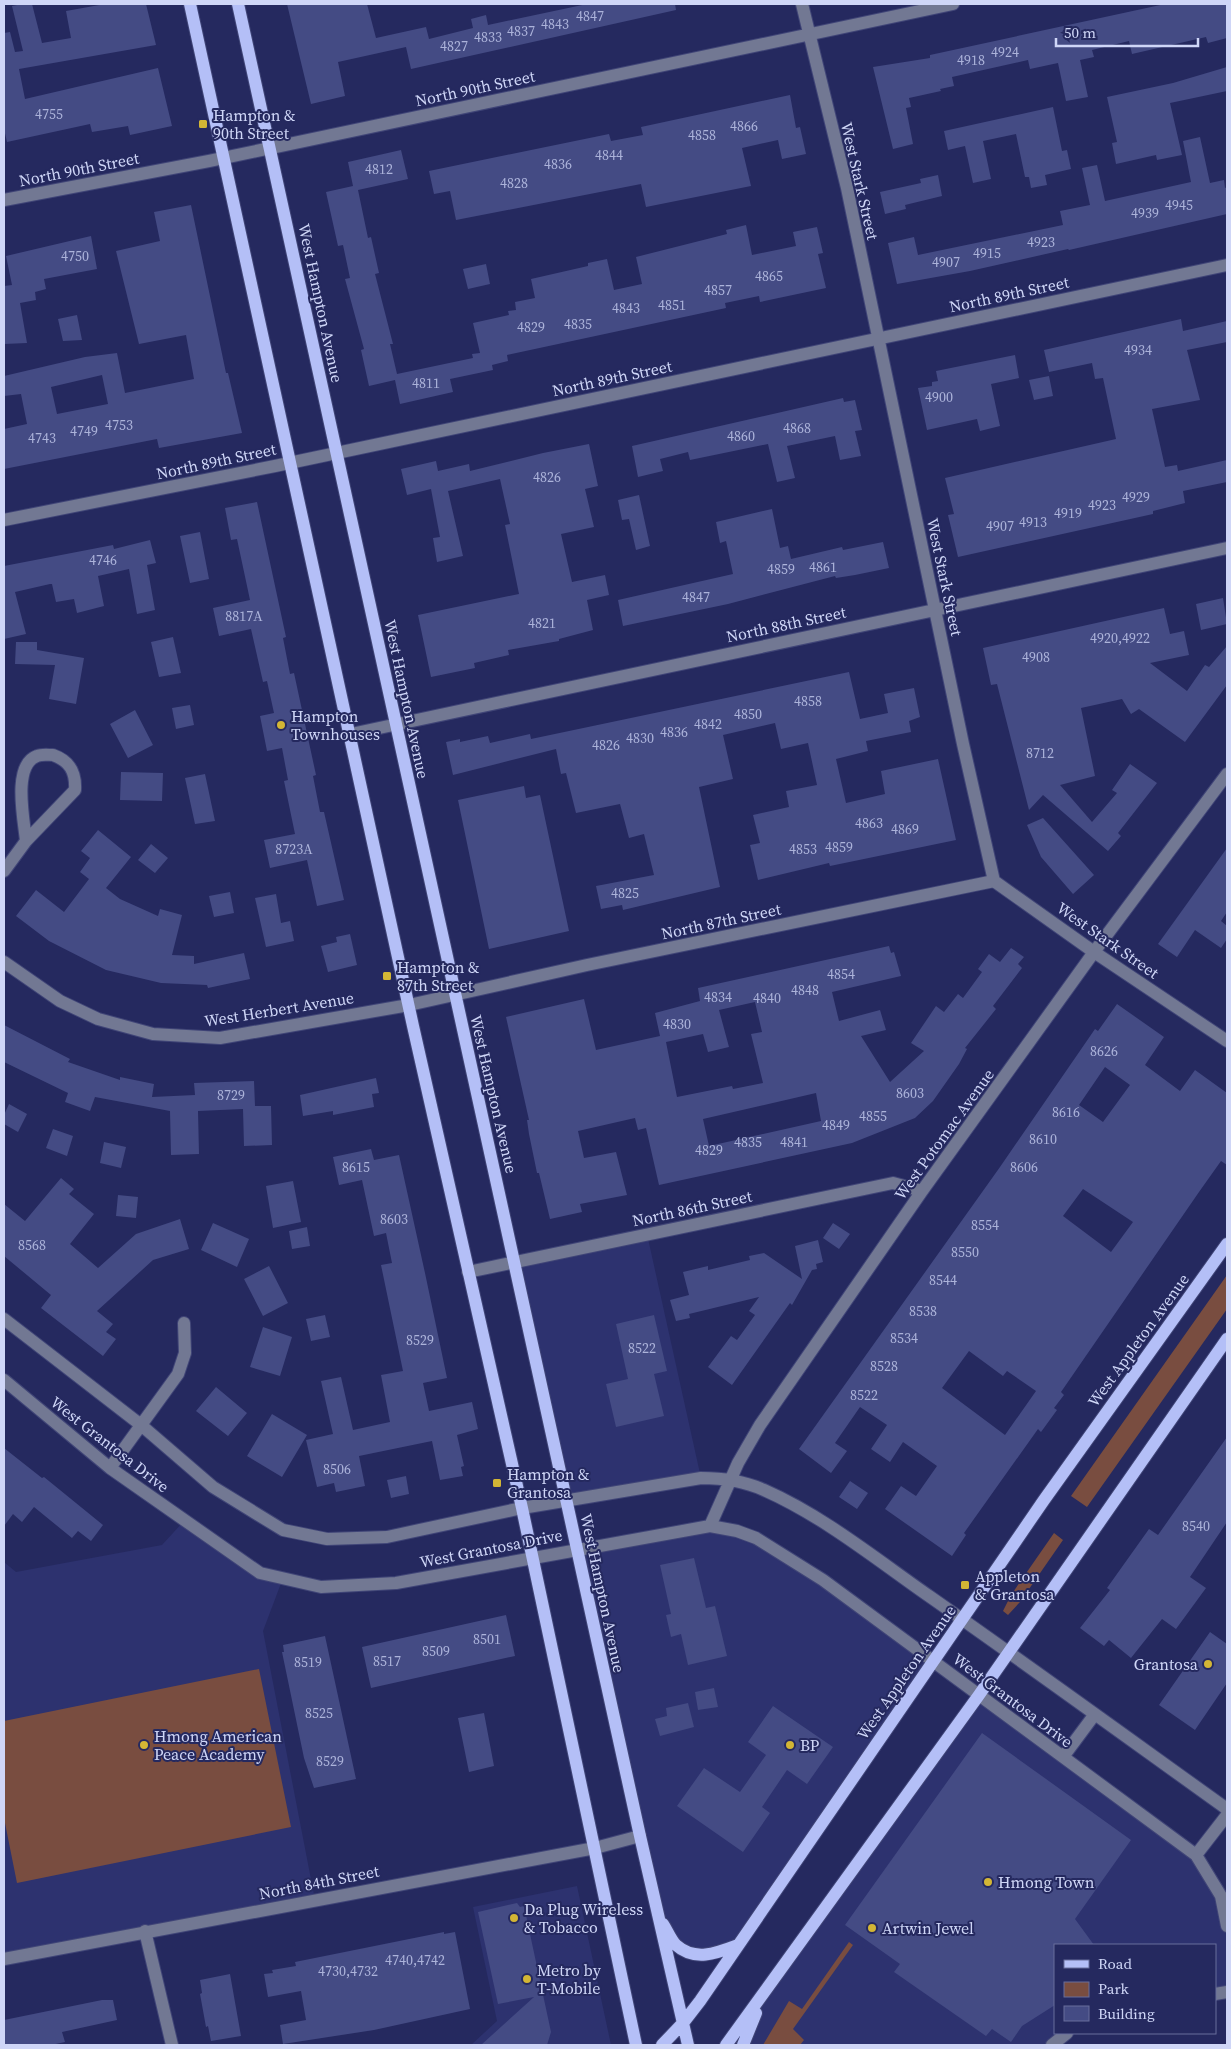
<svg xmlns="http://www.w3.org/2000/svg" width="1231" height="2049" font-family="'Source Serif 4',serif">
	<style>
		.built { fill: #2d326f }
		.green { fill: #794d40 }
		.building { fill: #444b84; fill-rule: evenodd }
		.lines { fill: none; stroke-linecap: round; stroke-linejoin: round }
		.minor-casing { stroke: #404577; stroke-width: 14 }
		.major-casing { stroke: #404577; stroke-width: 14 }
		.minor { stroke: #727893; stroke-width: 12 }
		.major { stroke: #b4bff7; stroke-width: 12 }
		.poi-dot { fill: #d3b635; stroke: #25295f; stroke-width: 2 }
		.labels { text-anchor: middle; stroke-width: 4; stroke-linejoin: round; paint-order: stroke }
		.number-label { font-size: 14px; fill: #acb3da }
		.street-label { font-size: 16px; fill: #cfd6f7; stroke: #25295f }
		.poi-label { font-size: 16px; fill: #cfd6f7; stroke: #25295f; text-anchor: start }
	</style>
	<rect width="100%" height="100%" fill="#25295f"/>
	<!-- built -->
	<path class="built" d="M647,1234L701,1478L567,1501L515,1261Z
		M184,1521L260,1573L283,1578L263,1631L315,1900L4,1959V1562L16,1572L162,1545Z
		M710,1526L756,1538L934,1661L738,1945L717,1953L676,1945L657,1914L576,1549Z
		M979,1695L1196,1855L1227,1926V1992L1215,1994V1945H1055V2033H1067L1052,2045H743L763,1995Z
		M577,1886L611,2045H471L497,2021L473,1907Z"/>
	<!-- green -->
	<path class="green" d="M1227,1275V1309L1087,1507L1071,1496Z
		M1054,1533L1063,1540L1020,1602L1008,1615L1003,1611L1011,1595Z
		M259,1669L291,1827L17,1883L4,1818V1721Z
		M849,1942L853,1945L793,2029L804,2040L800,2045H763L789,2001L802,2009Z"/>
	<!-- building -->
	<path class="building" d="M22,4H32L42,43L71,38L66,11L105,4H146L156,45L19,69L25,99L158,68L172,126L130,135L128,126L92,132L90,124L7,142L4,129V33L10,32L15,52L23,51L12,6Z
		M287,4H367L376,38L426,27L429,39L473,28L471,19L486,15L488,25L587,4H675L676,10L411,69L406,47L338,62L345,96L311,104Z
		M1165,4H1227V38L1208,43L1206,37L1132,54L1129,41L1092,50L1094,57L1080,60L1088,97L1066,101L1058,63L1030,69L1028,60L952,77L954,86L940,89L941,91L909,98L911,107L906,108L913,144L893,149L873,67L930,58V55Z
		M1227,67V91L1170,103L1182,155L1157,160L1156,155L1116,164L1112,143L1117,142L1107,97L1173,83Z
		M790,95L796,128L800,127L806,154L782,159L778,140L742,148L751,186L646,207L641,184L456,220L450,191L434,194L429,171L609,134L611,141L643,135L641,127Z
		M1053,107L1062,151L1067,150L1071,169L1045,175L1047,185L1031,188L1029,177H1025L1016,134L983,141L991,179L973,183L965,146L948,150L944,131Z
		M1200,137L1210,183L1224,180L1225,188L1227,187V214L1069,250L1068,249L970,271L897,284L888,243L914,237L918,255L1063,225L1060,211L1090,205L1082,168L1097,165L1105,201L1191,182L1183,141Z
		M401,150L408,179L358,190L368,238L371,237L379,273L375,274L393,344H390L397,374L473,358L472,354L480,353L473,323L509,315L508,311L516,310L515,302L535,298L531,279L588,266V263L607,259L614,290L642,284L636,257L727,234L726,230L746,225L752,255L796,246L793,232L817,227L823,253L818,254L826,288L760,302L759,296L725,303L726,308L507,355L508,361L492,365L493,370L450,379L453,392L400,404L395,380L369,386L361,350L364,349L345,279L350,278L343,245L338,246L326,192L353,186L348,162Z
		M938,175L942,196L905,205L906,209L885,214L880,192L921,183L920,179Z
		M191,205L226,373H228L242,433L159,448L157,439L4,469V429L27,424L21,394L4,396V376L85,357L117,353L125,393L194,379L186,335L139,344L116,251L160,241L154,212ZM102,375L108,404L57,414L51,387Z
		M91,236L97,269L44,279L46,289L35,292L36,300L20,303L27,343L4,344V286L12,285L6,256Z
		M486,264L490,284L468,289L463,269Z
		M77,315L82,340L63,341L58,319Z
		M1181,319L1183,331L1227,321V342L1187,350L1200,400L1152,409L1165,467L1177,465L1178,471L1227,460V482L1183,491L1185,503L1153,511V514L958,557L948,515L954,514L945,478L1116,439L1103,378L1095,379L1092,363L1049,372L1044,350Z
		M1015,355L1019,378L991,384L1000,426L980,431L977,419L927,430L918,388L932,386V382L938,381L936,371Z
		M1049,376L1053,396L1034,400L1029,380Z
		M843,398L844,402L855,400L862,430L855,431L861,456L840,460L835,436L787,446L795,478L777,482L768,444L690,460L688,452L660,459L663,471L638,477L632,446Z
		M589,444L598,486L585,489L594,527L561,534L572,582L605,575L609,595L587,600L593,630L559,639V641L508,650L509,655L474,663L475,668L431,677L418,615L519,594L505,525L510,524L500,479L448,491L463,556L437,562L433,538L440,537L431,489L407,495L401,469L436,461L438,471L469,464L470,471L543,453Z
		M639,495L650,546L636,550L629,519L622,520L618,500Z
		M257,502L286,637L283,638L290,674L294,673L316,775L313,776L320,812H324L344,900L317,906L307,860L270,868L264,840L295,834L284,781L288,780L282,748L267,751L260,716L274,713L267,681L263,682L251,629L219,636L213,608L250,600L237,539L231,540L225,508Z
		M772,509L780,548L788,546L791,559L842,547L843,550L883,542L889,568L855,575L836,578L835,576L728,604L623,626L618,600L733,574L726,541L720,543L716,522Z
		M200,532L209,579L190,583L180,536Z
		M150,540L156,563L147,565L155,610L137,614L129,569L98,576L104,606L77,613L74,599L56,602L52,584H50L15,592L26,634L4,639V566L113,545L114,549Z
		M1223,598L1227,624L1201,630L1196,604Z
		M1164,608L1170,634L1184,631L1189,655L1150,663L1187,691L1205,665L1209,667L1227,646V685L1185,742L1139,709L1131,714L1122,699L1081,708L1095,776L1060,785L1092,822L1117,793L1112,790L1130,764L1157,783L1118,833L1121,836L1108,851L1043,795L1029,810L997,684L991,685L983,648Z
		M173,637L181,673L159,677L151,642Z
		M16,642H37V650L84,658L76,704L49,699L55,665L15,664Z
		M849,672L860,719L888,713L884,694L914,688L920,717L909,721L911,732L866,741L868,751L836,759L846,803L885,794L881,771L938,759L956,840L830,866L829,863L758,880L750,845L760,843L753,815L789,807L786,791L817,785L808,743L781,749L775,723L723,735L733,779L699,787L720,887L623,910L622,905L601,909L596,886L654,875L644,834L629,838L620,804L576,813L566,773L561,774L556,749L453,775L446,742L460,739V742L488,736L490,743L530,734L531,739Z
		M190,705L194,725L176,729L172,708Z
		M135,710L153,745L128,758L110,724Z
		M121,772L163,773L162,801L120,800Z
		M205,774L215,821L195,824L185,778Z
		M524,786L526,798L540,795L569,931L489,949L458,800Z
		M1043,818L1094,875L1073,894L1041,857L1027,825Z
		M98,830L131,857L106,888L120,899L158,916L160,909L182,915L172,955L194,956V964L244,953L250,979L208,988L207,985L161,983L106,970L49,941L16,916L36,890L64,912L89,879L80,872L90,858L81,851Z
		M151,844L168,858L155,873L138,860Z
		M1227,848V912L1221,921L1227,926V939L1221,948L1195,930L1177,957L1158,944Z
		M230,892L234,913L214,917L209,896Z
		M276,894L281,923L290,921L294,941L266,947L255,898Z
		M350,934L357,965L328,972L321,946L337,942L336,937Z
		M889,946L891,953L894,952L901,976L832,992L839,1021L880,1010L886,1030L861,1036L890,1082L924,1051L911,1043L936,1006L944,1012L958,994L963,998L982,972L978,969L989,954L1000,962L1011,948L1024,957L1018,964L1022,968L993,1006L996,1009L965,1048L967,1049L959,1064L933,1101L915,1118L852,1143L659,1185L646,1128L638,1130L635,1118L578,1131L584,1158L616,1152L627,1195L580,1204L582,1212L550,1219L539,1173H537L529,1134L527,1120H529L506,1017L584,999L596,1050L660,1036L655,1013L700,1001L698,988ZM755,1002L762,1032L751,1034L763,1083L733,1089L732,1086L677,1097L666,1042L703,1034L708,1052L729,1047L719,1010ZM816,1093L821,1121L709,1146L703,1119Z
		M1117,1004L1164,1037L1145,1065L1180,1091L1195,1070L1227,1093V1165L1221,1161L1199,1192L1061,1392L1064,1395L1054,1408L1057,1410L1041,1432L1038,1429L964,1533L966,1535L952,1556L885,1509L901,1486L916,1496L937,1466L903,1442L890,1462L871,1449L887,1425L860,1407L835,1443L847,1451L831,1473L799,1449L1000,1167L1095,1029L1098,1031ZM1105,1067L1130,1085L1103,1122L1079,1105ZM1083,1189L1133,1222L1111,1252L1063,1216ZM969,1351L1003,1376L1007,1371L1036,1391L1005,1435L942,1388Z
		M4,1025L70,1059L68,1062L120,1080V1077L154,1084L152,1097L195,1095L194,1083L254,1081L255,1106H271L272,1145L244,1146L243,1109L198,1111L199,1154L171,1155L170,1111L95,1097L90,1111L65,1102L68,1093L4,1062Z
		M376,1078L379,1093L372,1094L374,1107L333,1115V1111L303,1116L300,1095Z
		M9,1104L27,1114L18,1132L4,1124V1115Z
		M53,1129L73,1136L67,1156L46,1148Z
		M104,1142L126,1147L121,1168L100,1163Z
		M371,1149L374,1160L399,1155L425,1273L447,1378L423,1383L429,1411L472,1402L478,1429L457,1435L464,1466L461,1467L463,1476L440,1480L432,1441L359,1456L365,1486L336,1492L334,1483L317,1487L306,1440L333,1434L321,1381L341,1377L353,1430L390,1422L381,1375L403,1371L381,1265L392,1263L386,1233L374,1236L362,1180L339,1185L333,1157Z
		M61,1178L74,1189L69,1194L94,1214L70,1244L98,1268L136,1234L180,1219L189,1249L153,1260L97,1311L113,1324L106,1332L116,1339L103,1356L41,1308L51,1295L4,1256V1204L25,1221Z
		M293,1181L301,1222L273,1228L266,1186Z
		M118,1195L138,1197L136,1218L116,1216Z
		M213,1223L249,1239L237,1267L201,1250Z
		M833,1223L850,1234L839,1249L823,1238Z
		M307,1227L310,1246L292,1249L289,1231Z
		M818,1240L823,1262L816,1264L817,1269L812,1270L792,1305L790,1303L732,1385L708,1367L731,1336L737,1340L755,1315L749,1311L759,1297L689,1314L690,1318L676,1321L670,1300L689,1295L683,1272L708,1266V1270L750,1260L749,1256L764,1253L802,1279L795,1246Z
		M269,1266L288,1303L263,1316L244,1279Z
		M325,1315L330,1337L311,1341L306,1319Z
		M654,1315L667,1371L654,1374L664,1416L616,1427L606,1384L628,1379L616,1324Z
		M263,1327L292,1337L280,1376L250,1367Z
		M216,1387L247,1413L228,1436L196,1411Z
		M272,1414L307,1435L282,1477L247,1456Z
		M1227,1437V1522L1190,1577L1206,1588L1176,1629L1162,1619L1131,1658L1109,1640L1104,1646L1080,1628L1110,1590L1107,1588L1149,1529L1158,1535Z
		M4,1448L42,1478L44,1477L103,1525L91,1541L78,1531L72,1538L34,1507L22,1522L13,1514L4,1526Z
		M406,1476L409,1494L391,1498L387,1480Z
		M850,1481L868,1493L857,1509L839,1497Z
		M694,1558L706,1608L715,1606L727,1656L688,1665L681,1634L671,1637L666,1615L671,1614L660,1565Z
		M506,1615L515,1656L371,1688L362,1647Z
		M1210,1632L1227,1644V1683L1195,1730L1159,1705Z
		M325,1636L356,1779L314,1788L304,1758L282,1652H284L283,1645Z
		M714,1688L718,1707L698,1710L695,1692Z
		M688,1703L694,1727L660,1736L655,1719L667,1716L666,1708Z
		M773,1706L833,1747L807,1784L787,1770L762,1807L770,1813L743,1852L677,1806L704,1768L740,1792L766,1755L748,1742Z
		M484,1713L494,1766L469,1772L458,1718Z
		M982,1733L1131,1840L1075,1919L1094,1945H1055V2005L1022,2026L1011,2042L992,2029L986,2036L894,1972L900,1964L845,1925Z
		M517,1903L520,1907L524,1906L551,2032L547,2045H481L534,1997L498,2004L478,1912Z
		M444,1932V1934L455,1932L470,2009L374,2030L283,2044L280,2025L306,2020L301,1991L268,1997L264,1974L273,1973L272,1970L296,1966L295,1962Z
		M230,1974L241,2036L211,2041L208,2026L206,2027L200,1994L202,1993L200,1980Z
		M102,2000H113L117,2020L62,2032L65,2042L51,2045H4V2020Z"/>
	<g class="lines">
		<!-- minor casing -->
		<g class="minor-casing">
			<path id="minor" d="M802,4L847,188L963,744L994,881L1094,952L1227,1041
				M4,200L209,161L953,4
				M4,520L275,466L1227,265
				M351,734L1227,548
				M53,755C70,761 76,772 75,790L26,841C24,820 12,765 37,756C42,754 48,755 53,755Z
				M4,871L26,841
				M4,962L60,1001L98,1019L153,1034L220,1038L409,1005L587,965L994,881
				M468,1272L893,1183L922,1191
				M4,1319L141,1425L213,1487L283,1530L327,1539L387,1537L522,1508L701,1478C723,1478 744,1481 764,1490C823,1516 876,1559 929,1596C1029,1666 1128,1738 1227,1809
				M4,1380L110,1468L260,1573L321,1587L396,1583L710,1526L737,1531L756,1538L823,1580L1196,1855L1221,1896L1227,1926
				M110,1468L178,1374L185,1353L184,1323
				M710,1526L738,1463L760,1425L922,1191L1094,952L1227,774
				M1063,1757L1095,1714
				M1196,1855L1227,1815
				M145,1931L172,2045
				M4,1959L595,1848L640,1836
				M1215,1994L1227,1992
				M1052,2045L1067,2033"/>
		</g>
		<!-- major casing -->
		<g class="major-casing">
			<path id="major" d="M190,4L413,1026L522,1508L636,2045
				M238,4L640,1836L688,2045
				M663,1924C667,1930 671,1940 676,1945C695,1962 717,1953 738,1945
				M662,2045L683,2023L700,2001L1044,1500L1227,1244
				M726,2045L979,1695L1227,1339
				M743,2045L756,2013"/>
		</g>
		<!-- minor -->
		<use href="#minor" class="minor"/>
		<!-- major -->
		<use href="#major" class="major"/>
	</g>
	<!-- markers -->
	<g class="poi-dot">
		<rect x="198" y="119" width="10" height="10" rx="2.5"/>
		<circle cx="281" cy="725" r="5"/>
		<rect x="382" y="971" width="10" height="10" rx="2.5"/>
		<rect x="492" y="1478" width="10" height="10" rx="2.5"/>
		<rect x="960" y="1580" width="10" height="10" rx="2.5"/>
		<circle cx="1208" cy="1664" r="5"/>
		<circle cx="144" cy="1745" r="5"/>
		<circle cx="790" cy="1745" r="5"/>
		<circle cx="988" cy="1882" r="5"/>
		<circle cx="514" cy="1918" r="5"/>
		<circle cx="872" cy="1928" r="5"/>
		<circle cx="527" cy="1979" r="5"/>
	</g>
	<g class="labels">
		<!-- number labels -->
		<g class="number-label">
			<text x="590" y="21">4847</text>
			<text x="555" y="29">4843</text>
			<text x="521" y="36">4837</text>
			<text x="488" y="42">4833</text>
			<text x="454" y="51">4827</text>
			<text x="1005" y="57">4924</text>
			<text x="971" y="65">4918</text>
			<text x="49" y="119">4755</text>
			<text x="744" y="131">4866</text>
			<text x="702" y="140">4858</text>
			<text x="609" y="160">4844</text>
			<text x="558" y="169">4836</text>
			<text x="379" y="174">4812</text>
			<text x="514" y="188">4828</text>
			<text x="1179" y="210">4945</text>
			<text x="1145" y="218">4939</text>
			<text x="1041" y="247">4923</text>
			<text x="987" y="258">4915</text>
			<text x="75" y="261">4750</text>
			<text x="946" y="267">4907</text>
			<text x="769" y="281">4865</text>
			<text x="718" y="295">4857</text>
			<text x="672" y="310">4851</text>
			<text x="626" y="313">4843</text>
			<text x="578" y="329">4835</text>
			<text x="531" y="332">4829</text>
			<text x="1138" y="355">4934</text>
			<text x="426" y="388">4811</text>
			<text x="939" y="402">4900</text>
			<text x="119" y="430">4753</text>
			<text x="797" y="433">4868</text>
			<text x="84" y="436">4749</text>
			<text x="741" y="441">4860</text>
			<text x="42" y="443">4743</text>
			<text x="547" y="482">4826</text>
			<text x="1136" y="502">4929</text>
			<text x="1102" y="510">4923</text>
			<text x="1068" y="518">4919</text>
			<text x="1033" y="527">4913</text>
			<text x="1000" y="531">4907</text>
			<text x="103" y="565">4746</text>
			<text x="823" y="572">4861</text>
			<text x="781" y="574">4859</text>
			<text x="696" y="602">4847</text>
			<text x="244" y="621">8817A</text>
			<text x="542" y="628">4821</text>
			<text x="1120" y="643">4920,4922</text>
			<text x="1036" y="662">4908</text>
			<text x="808" y="706">4858</text>
			<text x="748" y="719">4850</text>
			<text x="708" y="729">4842</text>
			<text x="674" y="737">4836</text>
			<text x="640" y="743">4830</text>
			<text x="606" y="750">4826</text>
			<text x="1040" y="758">8712</text>
			<text x="869" y="828">4863</text>
			<text x="905" y="834">4869</text>
			<text x="839" y="852">4859</text>
			<text x="294" y="854">8723A</text>
			<text x="803" y="854">4853</text>
			<text x="625" y="898">4825</text>
			<text x="841" y="979">4854</text>
			<text x="805" y="995">4848</text>
			<text x="718" y="1002">4834</text>
			<text x="767" y="1003">4840</text>
			<text x="677" y="1029">4830</text>
			<text x="1104" y="1056">8626</text>
			<text x="910" y="1098">8603</text>
			<text x="231" y="1100">8729</text>
			<text x="1066" y="1117">8616</text>
			<text x="873" y="1121">4855</text>
			<text x="836" y="1130">4849</text>
			<text x="1043" y="1144">8610</text>
			<text x="748" y="1147">4835</text>
			<text x="794" y="1147">4841</text>
			<text x="709" y="1155">4829</text>
			<text x="356" y="1172">8615</text>
			<text x="1024" y="1172">8606</text>
			<text x="394" y="1224">8603</text>
			<text x="985" y="1230">8554</text>
			<text x="32" y="1250">8568</text>
			<text x="965" y="1257">8550</text>
			<text x="943" y="1285">8544</text>
			<text x="923" y="1316">8538</text>
			<text x="904" y="1343">8534</text>
			<text x="420" y="1345">8529</text>
			<text x="642" y="1353">8522</text>
			<text x="884" y="1371">8528</text>
			<text x="864" y="1400">8522</text>
			<text x="337" y="1474">8506</text>
			<text x="1196" y="1531">8540</text>
			<text x="487" y="1644">8501</text>
			<text x="436" y="1656">8509</text>
			<text x="387" y="1666">8517</text>
			<text x="308" y="1667">8519</text>
			<text x="319" y="1718">8525</text>
			<text x="330" y="1766">8529</text>
			<text x="415" y="1965">4740,4742</text>
			<text x="348" y="1976">4730,4732</text>
		</g>
		<!-- street labels -->
		<g class="street-label">
			<text transform="translate(475 88) rotate(-12)" y="6">North 90th Street</text>
			<text transform="translate(79 169) rotate(-11)" y="6">North 90th Street</text>
			<text transform="translate(860 181) rotate(77)" y="6">West Stark Street</text>
			<text transform="translate(1009 294) rotate(-12)" y="6">North 89th Street</text>
			<text transform="translate(321 303) rotate(78)" y="6">West Hampton Avenue</text>
			<text transform="translate(612 378) rotate(-12)" y="6">North 89th Street</text>
			<text transform="translate(216 461) rotate(-12)" y="6">North 89th Street</text>
			<text transform="translate(945 577) rotate(78)" y="6">West Stark Street</text>
			<text transform="translate(786 624) rotate(-12)" y="6">North 88th Street</text>
			<text transform="translate(407 699) rotate(78)" y="6">West Hampton Avenue</text>
			<text transform="translate(721 921) rotate(-12)" y="6">North 87th Street</text>
			<text transform="translate(1108 940) rotate(35)" y="6">West Stark Street</text>
			<text transform="translate(279 1009) rotate(-9)" y="6">West Herbert Avenue</text>
			<text transform="translate(494 1094) rotate(77)" y="6">West Hampton Avenue</text>
			<text transform="translate(944 1134) rotate(-54)" y="6">West Potomac Avenue</text>
			<text transform="translate(692 1208) rotate(-12)" y="6">North 86th Street</text>
			<text transform="translate(1138 1340) rotate(-54)" y="6">West Appleton Avenue</text>
			<text transform="translate(110 1444) rotate(38)" y="6">West Grantosa Drive</text>
			<text transform="translate(491 1548) rotate(-11)" y="6">West Grantosa Drive</text>
			<text transform="translate(603 1593) rotate(78)" y="6">West Hampton Avenue</text>
			<text transform="translate(906 1672) rotate(-55)" y="6">West Appleton Avenue</text>
			<text transform="translate(1013 1700) rotate(37)" y="6">West Grantosa Drive</text>
			<text transform="translate(319 1882) rotate(-11)" y="6">North 84th Street</text>
		</g>
		<!-- poi labels -->
		<g class="poi-label">
			<text x="213" y="121">Hampton &amp;<tspan x="213" dy="18">90th Street</tspan></text>
			<text x="291" y="722">Hampton<tspan x="291" dy="18">Townhouses</tspan></text>
			<text x="397" y="973">Hampton &amp;<tspan x="397" dy="18">87th Street</tspan></text>
			<text x="507" y="1480">Hampton &amp;<tspan x="507" dy="18">Grantosa</tspan></text>
			<text x="975" y="1582">Appleton<tspan x="975" dy="18">&amp; Grantosa</tspan></text>
			<text x="1198" y="1670" text-anchor="end">Grantosa</text>
			<text x="154" y="1742">Hmong American<tspan x="154" dy="18">Peace Academy</tspan></text>
			<text x="800" y="1751">BP</text>
			<text x="998" y="1888">Hmong Town</text>
			<text x="524" y="1915">Da Plug Wireless<tspan x="524" dy="18">&amp; Tobacco</tspan></text>
			<text x="882" y="1934">Artwin Jewel</text>
			<text x="537" y="1976">Metro by<tspan x="537" dy="18">T-Mobile</tspan></text>
		</g>
	</g>
	<!-- border -->
	<rect width="1231" height="2049" fill="none" stroke="#cfd6f7" stroke-width="10"/>
	<!-- legend -->
	<rect x="1054" y="1944" width="162" height="90" fill="#25295f" stroke="#696e9c"/>
	<rect x="1064" y="1960" width="25" height="8" fill="#b4bff7" stroke="#696e9c"/>
	<text x="1098" y="1969" font-size="15" fill="#cfd6f7">Road</text>
	<rect x="1064" y="1982" width="25" height="15" fill="#794d40" stroke="#696e9c"/>
	<text x="1098" y="1994" font-size="15" fill="#cfd6f7">Park</text>
	<rect x="1064" y="2006" width="25" height="15" fill="#444b84" stroke="#696e9c"/>
	<text x="1098" y="2019" font-size="15" fill="#cfd6f7">Building</text>
	<!-- scale -->
	<path d="M1056 38v8h142v-8" fill="none" stroke="#cfd6f7" stroke-width="2.5"/>
	<text x="1064" y="38" font-size="15" fill="#cfd6f7" stroke="#25295f" stroke-width="4" paint-order="stroke">50 m</text>
</svg>
